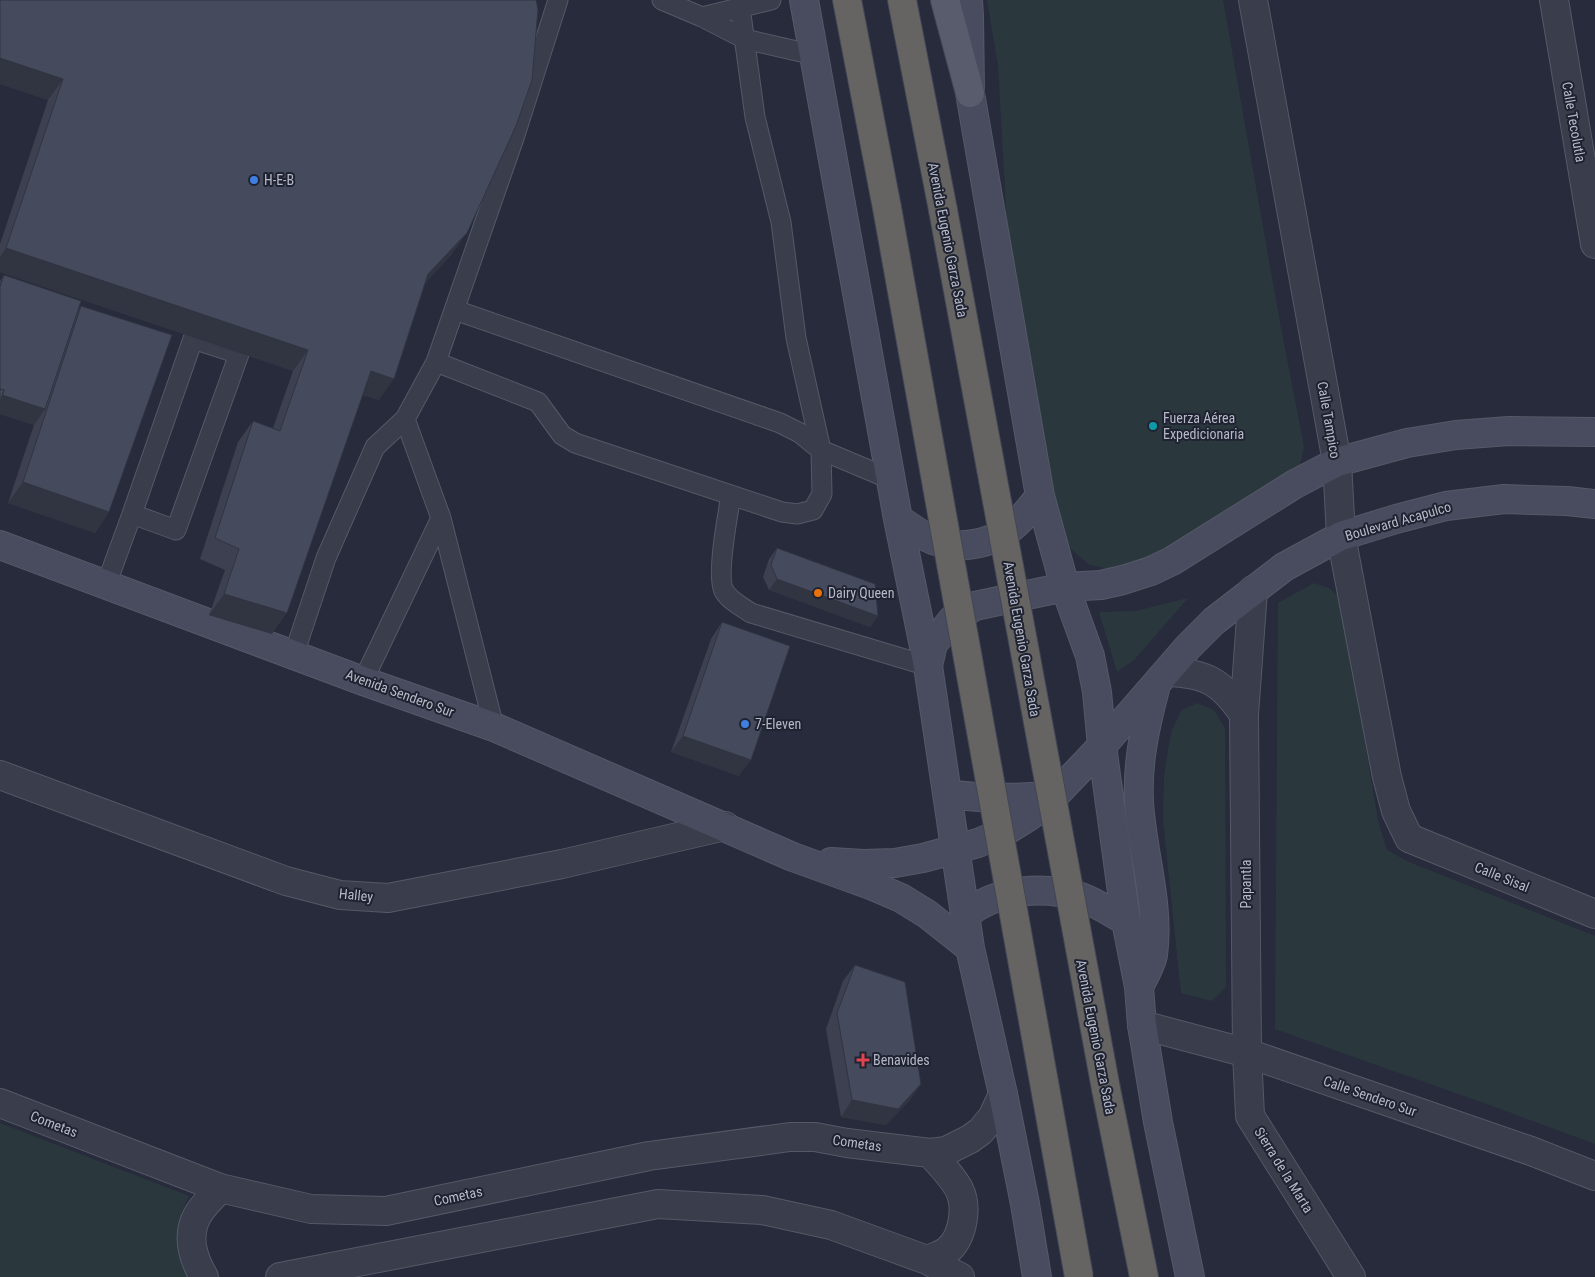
<svg xmlns="http://www.w3.org/2000/svg" width="1595" height="1277" font-family="'Roboto Condensed',sans-serif">
	<style>
		.green { fill: #2a383e }
		.lines { fill: none; stroke-linecap: round; stroke-linejoin: round }
		.service-casing { stroke: #555967; stroke-width: 21 }
		.minor-casing { stroke: #555967; stroke-width: 30 }
		.tertiary-casing { stroke: #555967; stroke-width: 30 }
		.secondary-casing { stroke: #555967; stroke-width: 30 }
		.primary-casing { stroke: #434755; stroke-width: 30 }
		.trunk-casing { stroke: #424654; stroke-width: 30 }
		.service { stroke: #3a3e4c; stroke-width: 19 }
		.minor { stroke: #3a3e4c; stroke-width: 28 }
		.tertiary { stroke: #3a3e4c; stroke-width: 28 }
		.secondary { stroke: #494c5e; stroke-width: 28 }
		.primary { stroke: #595c6c; stroke-width: 28 }
		.trunk { stroke: #656462; stroke-width: 28 }
		.trunk-bridge-casing { stroke: #424654; stroke-width: 30; stroke-linecap: butt }
		.trunk-bridge { stroke: #656462; stroke-width: 28 }
		.wall { fill: #3c4050 }
		.shaded-wall { fill: #313441 }
		.building { fill: #464a5d; stroke: #313441 }
		.shop-dot { fill: #3f7fe0; stroke: #1f2331; stroke-width: 2 }
		.culture-dot { fill: #0f9aa8; stroke: #1f2331; stroke-width: 2 }
		.food-dot { fill: #e8710a; stroke: #1f2331; stroke-width: 2 }
		.health-dot { fill: #e0444e; stroke: #1f2331; stroke-width: 2 }
		.labels { text-anchor: middle; stroke-width: 4; stroke-linejoin: round; paint-order: stroke }
		.street-label { font-size: 14px; fill: #b6b9c7; stroke: #1f2331 }
		.poi-label { font-size: 14px; fill: #b6b9c7; stroke: #1f2331; text-anchor: start }
	</style>
	<rect width="100%" height="100%" fill="#272b3c"/>
	<!-- green -->
	<path class="green" d="M987,0H1223L1278,312L1304,447L1300,465L1287,480L1187,540L1120,571L1089,565L1071,549L1053,521L1012,314L998,66Z
		M1314,583L1329,588L1341,598L1378,821L1387,850L1409,862L1595,936V1144L1495,1107L1275,1029L1278,603Z
		M1188,598L1134,660L1117,672L1099,612L1136,611Z
		M1197,703L1214,710L1225,728L1226,987L1212,1001L1181,993L1163,820L1164,776L1171,732L1182,710Z
		M0,1123L189,1196L182,1210L179,1231L190,1277H0Z"/>
	<g class="lines">
		<!-- service casing -->
		<g class="service-casing">
			<path id="service" d="M662,0L702,17L745,39L814,55
				M702,17L771,0
				M455,310L780,423L800,433L821,450L890,479
				M436,362L538,402L562,435L575,443L782,512L797,514L813,510L822,494L821,450L796,338L781,222L755,117L740,7
				M405,419L441,518L494,727
				M731,495C728,514 716,576 724,591C730,601 742,607 751,613L928,666
				M106,585L132,514L193,339L239,354L176,530L132,514
				M294,654L326,558L375,447L405,419L436,362L514,138L558,0
				M363,681L441,518"/>
		</g>
		<!-- minor casing -->
		<g class="minor-casing">
			<path id="minor" d="M1253,0L1337,462L1341,536L1387,777L1396,811L1409,838L1595,914
				M1554,0L1595,244
				M1253,590L1244,715L1247,1053L1250,1116L1351,1277
				M1167,672C1206,673 1222,682 1244,715
				M0,775L286,881L340,895L388,898L562,864L725,826
				M0,1103L220,1188L311,1209L386,1211L649,1156L790,1137H815L847,1143L930,1153L946,1151L970,1139L981,1131L993,1116L1003,1094
				M927,1260C934,1257 942,1255 948,1250C963,1237 968,1207 959,1189C952,1176 940,1164 930,1153
				M204,1277C193,1258 186,1237 197,1216C202,1206 213,1197 220,1188
				M280,1277L658,1204L762,1210L831,1225L927,1260L960,1277"/>
		</g>
		<!-- tertiary casing -->
		<g class="tertiary-casing">
			<path id="tertiary" d="M1142,1025L1247,1053L1531,1151L1595,1176"/>
		</g>
		<!-- secondary casing -->
		<g class="secondary-casing">
			<path id="secondary" d="M804,0L898,519L928,666L970,948L1003,1094L1025,1204L1037,1277
				M968,0L969,16L970,93L1040,496L1065,587L1090,656L1097,692L1102,746L1126,921L1139,987L1142,1025L1158,1122L1190,1277
				M898,519C906,524 915,531 924,536C952,551 987,547 1011,528C1023,519 1031,507 1040,496
				M0,545L363,681L494,727L793,857L873,886L901,898L927,914L970,948
				M928,666L933,644L952,620L975,606L1065,587L1101,585L1123,580L1151,571L1172,561L1295,484L1337,462L1407,443L1456,435L1509,431L1595,432
				M948,794C984,799 1019,799 1055,795
				M831,862L863,864L895,863L923,858L978,843L1004,832L1031,815L1055,795L1102,746L1188,647L1214,621L1284,567L1341,536L1396,519L1446,506L1504,499L1567,501L1595,504
				M966,914C999,889 1042,885 1081,897C1097,903 1112,913 1126,921
				M1139,987C1144,977 1151,965 1153,955C1160,904 1142,853 1139,802C1137,763 1145,727 1155,689"/>
		</g>
		<!-- primary casing -->
		<g class="primary-casing">
			<path id="primary" d="M945,0L970,93"/>
		</g>
		<!-- trunk casing -->
		<g class="trunk-casing">
			<path id="trunk" d="M847,0L887,208
				M902,0L943,210
				M1106,1089L1144,1277"/>
		</g>
		<!-- service -->
		<use href="#service" class="service"/>
		<!-- minor -->
		<use href="#minor" class="minor"/>
		<!-- tertiary -->
		<use href="#tertiary" class="tertiary"/>
		<!-- secondary -->
		<use href="#secondary" class="secondary"/>
		<!-- primary -->
		<use href="#primary" class="primary"/>
		<!-- trunk -->
		<use href="#trunk" class="trunk"/>
		<!-- trunk-bridge casing -->
		<g class="trunk-bridge-casing">
			<path id="trunk-bridge" d="M887,208L1079,1277
				M943,210L1106,1089"/>
		</g>
		<!-- trunk-bridge -->
		<use href="#trunk-bridge" class="trunk-bridge"/>
	</g>
	<!-- wall -->
	<path class="wall" d="M0,0L452,254L426,282L379,400L363,395L272,634L209,615L225,570L200,559L238,442L253,421L273,428L293,371L0,272V244L48,100L0,84Z
		M4,275L78,310L81,306L109,512L95,533L8,503L34,425L0,414V281Z
		M777,548L878,616L870,627L769,590L763,577L769,559Z
		M722,622L739,776L671,752L711,639Z
		M855,965L921,1084L910,1100L886,1125L841,1117L826,1029L843,981Z"/>
	<!-- shaded-wall -->
	<path class="shaded-wall" d="M0,58L63,79L48,100L0,84Z
		M467,233L452,254L414,295L428,274Z
		M6,248L308,350L293,371L0,272V257Z
		M371,371L394,379L379,400L356,392Z
		M0,394L45,409L34,425L0,414Z
		M23,482L109,512L95,533L8,503Z
		M777,579L878,616L870,627L769,590Z
		M224,594L287,613L272,634L209,615Z
		M683,736L751,760L739,776L671,752Z
		M921,1084L910,1100L886,1125L841,1117L852,1100Z"/>
	<!-- building -->
	<path class="building" d="M0,0H536L538,9L532,80L516,126L467,233L428,274L394,379L371,371L287,613L224,594L239,549L215,538L253,421L280,431L308,350L6,248L63,79L0,58Z
		M4,275L81,301L45,409L2,395L4,390L0,389V287Z
		M81,306L172,335L109,512L23,482Z
		M0,389L4,390L0,402Z
		M777,548L875,584L878,616L777,579L771,565Z
		M722,622L790,646L751,760L683,736Z
		M855,965L905,982L921,1084L898,1109L852,1100L837,1013Z"/>
	<!-- markers -->
	<g class="shop-dot">
		<circle cx="254" cy="180" r="5"/>
		<circle cx="745" cy="724" r="5"/>
	</g>
	<circle class="culture-dot" cx="1153" cy="426" r="5"/>
	<circle class="food-dot" cx="818" cy="593" r="5"/>
	<path class="health-dot" d="M860.5 1052.5h5v5h5v5h-5v5h-5v-5h-5v-5h5z"/>
	<g class="labels">
		<!-- street labels -->
		<g class="street-label">
			<text transform="translate(1574 122) rotate(80)" y="5">Calle Tecolutla</text>
			<text transform="translate(948 240) rotate(79)" y="5">Avenida Eugenio Garza Sada</text>
			<text transform="translate(1329 420) rotate(80)" y="5">Calle Tampico</text>
			<text transform="translate(1398 521) rotate(-16)" y="5">Boulevard Acapulco</text>
			<text transform="translate(1022 639) rotate(80)" y="5">Avenida Eugenio Garza Sada</text>
			<text transform="translate(400 693) rotate(20)" y="5">Avenida Sendero Sur</text>
			<text transform="translate(1502 877) rotate(22)" y="5">Calle Sisal</text>
			<text transform="translate(1246 884) rotate(-90)" y="5">Papantla</text>
			<text transform="translate(356 895) rotate(6)" y="5">Halley</text>
			<text transform="translate(1096 1037) rotate(79)" y="5">Avenida Eugenio Garza Sada</text>
			<text transform="translate(1370 1096) rotate(19)" y="5">Calle Sendero Sur</text>
			<text transform="translate(54 1124) rotate(21)" y="5">Cometas</text>
			<text transform="translate(857 1143) rotate(8)" y="5">Cometas</text>
			<text transform="translate(1284 1170) rotate(58)" y="5">Sierra de la Marta</text>
			<text transform="translate(458 1196) rotate(-12)" y="5">Cometas</text>
		</g>
		<!-- poi labels -->
		<g class="poi-label">
			<text x="264" y="185">H-E-B</text>
			<text x="1163" y="423">Fuerza Aérea<tspan x="1163" dy="16">Expedicionaria</tspan></text>
			<text x="828" y="598">Dairy Queen</text>
			<text x="755" y="729">7-Eleven</text>
			<text x="873" y="1065">Benavides</text>
		</g>
	</g>
</svg>
